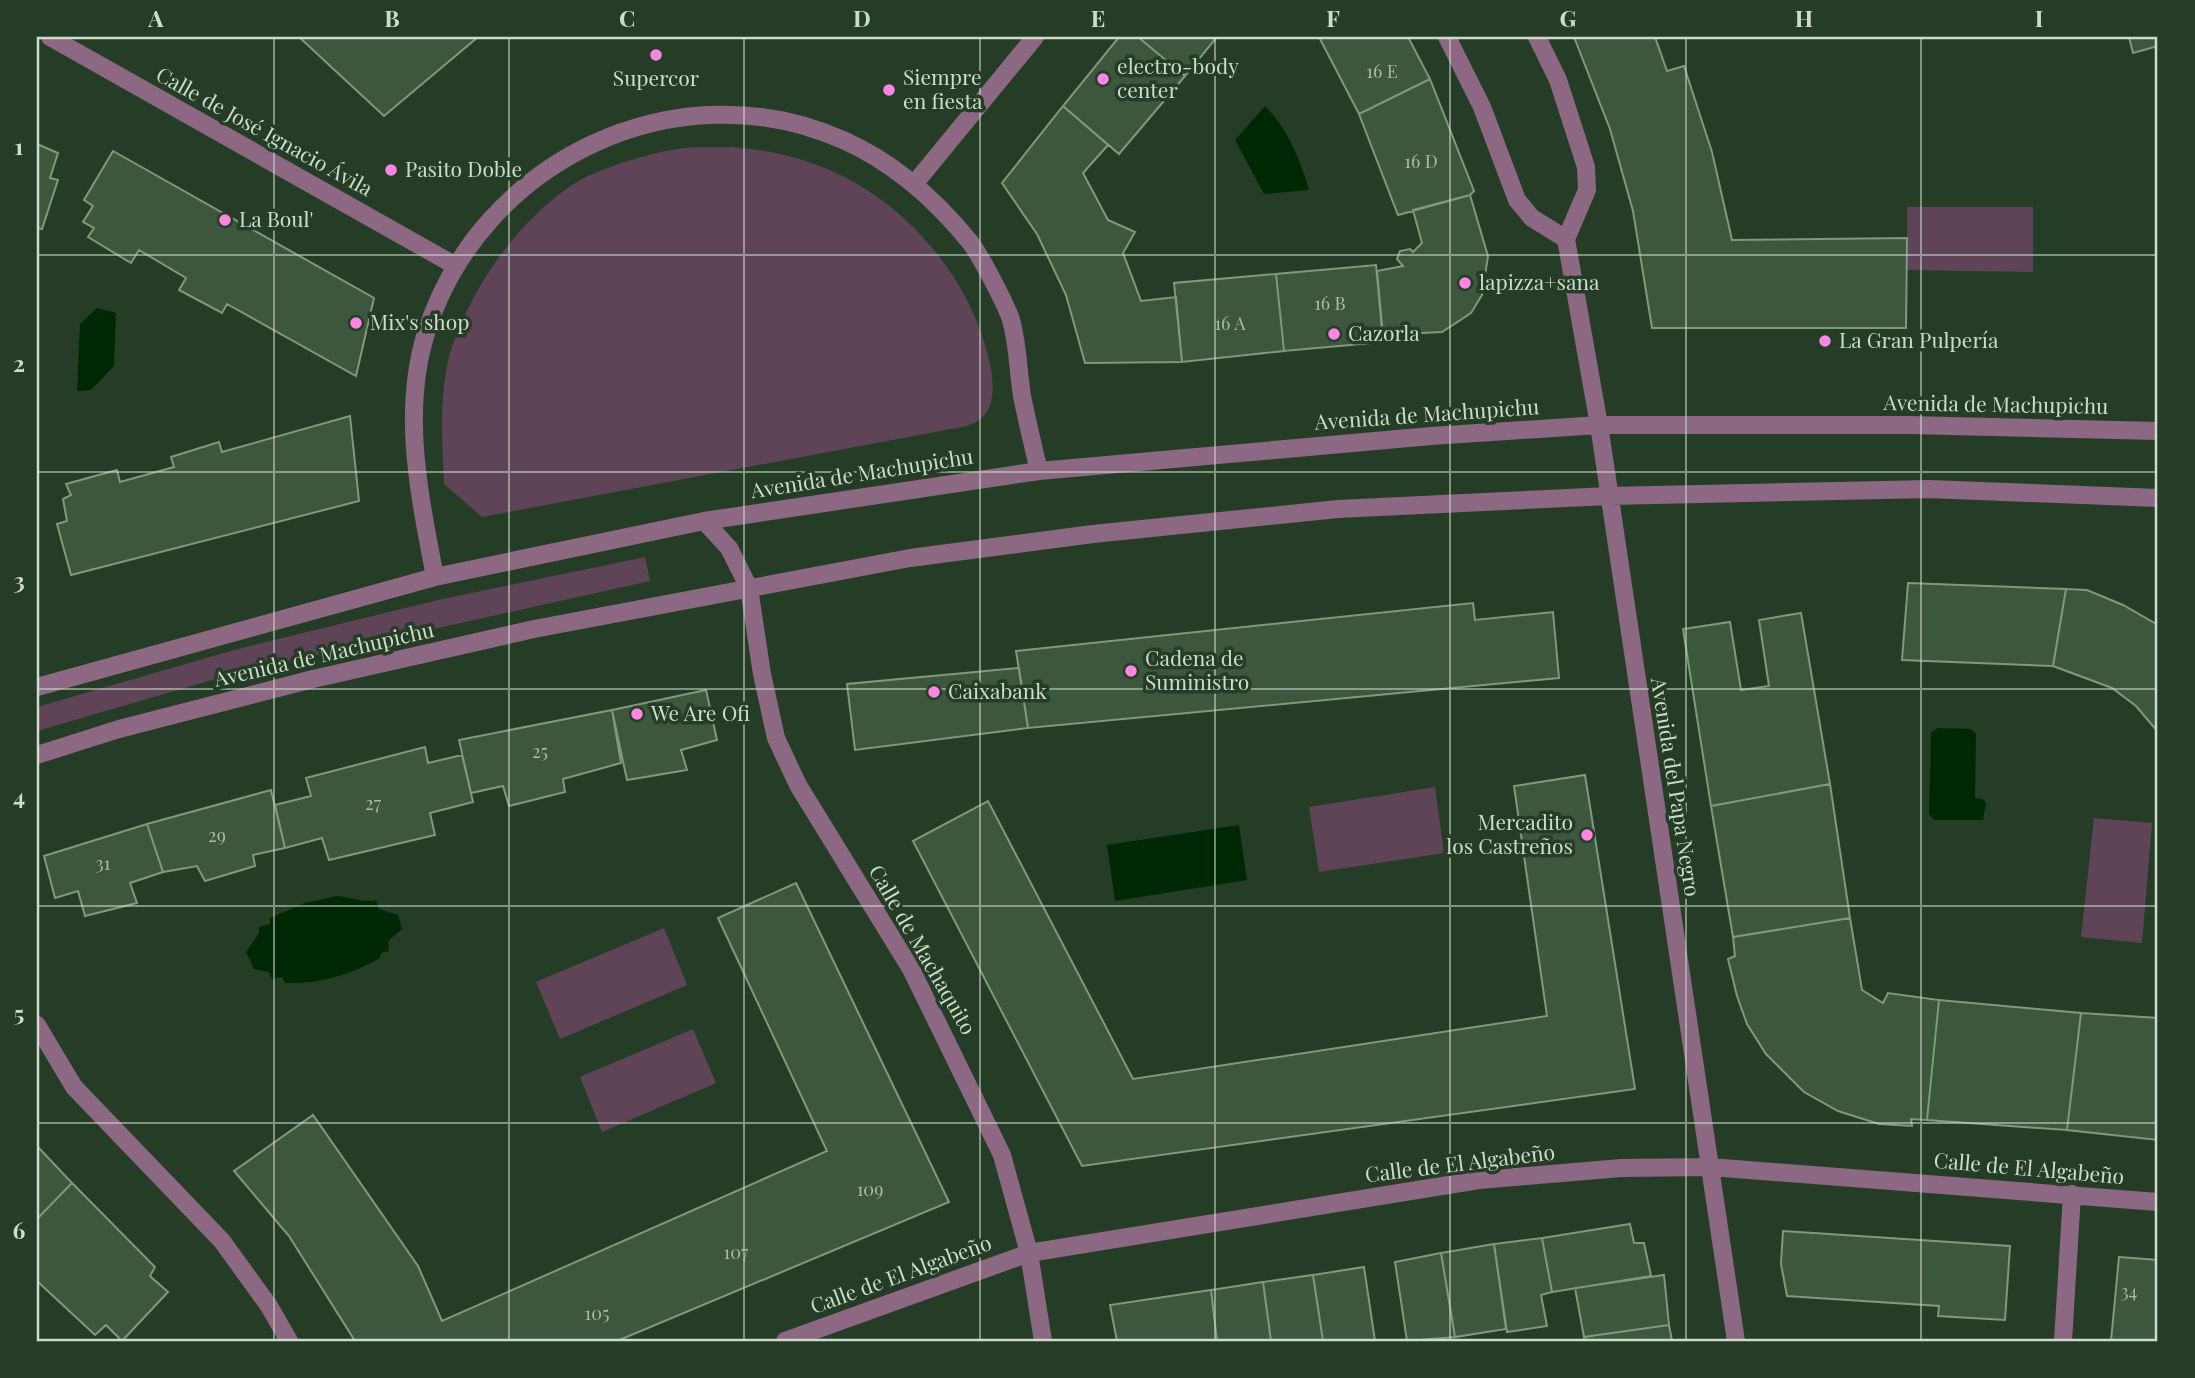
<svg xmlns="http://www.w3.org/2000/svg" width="2195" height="1378" font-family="'Playfair Display',serif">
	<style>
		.green { fill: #5f4458 }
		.water { fill: #002805 }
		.building { fill: #3d563e; stroke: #7e997e; stroke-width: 2 }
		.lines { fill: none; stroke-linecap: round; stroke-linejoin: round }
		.minor { stroke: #8d6883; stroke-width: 18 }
		.grid { fill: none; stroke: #cddccd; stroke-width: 2; stroke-opacity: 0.55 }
		.poi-dot { fill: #fd86e2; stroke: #253d26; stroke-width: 2.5 }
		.labels { text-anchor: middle; stroke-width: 7; stroke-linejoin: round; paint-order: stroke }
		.number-label { font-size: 18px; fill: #a9baa9 }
		.poi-label { font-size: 21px; fill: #cddccd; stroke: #253d26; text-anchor: start }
		.street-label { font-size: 21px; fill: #cddccd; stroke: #253d26 }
		.neatline { fill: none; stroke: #cddccd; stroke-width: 2.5 }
		.grid-label { font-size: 23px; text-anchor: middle; font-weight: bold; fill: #cddccd }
	</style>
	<rect width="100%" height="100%" fill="#253d26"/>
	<!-- green -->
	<path class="green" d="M732,147C781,151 824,163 867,190C929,230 977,296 991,369C994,387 995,412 976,422C965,428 948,429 935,432L482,517L444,484C442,439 438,383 454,341C476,281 519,221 572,185C597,169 648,153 678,149C695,146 714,148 732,147Z
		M1907,207H2033V272L1907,270Z
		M645,557L650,581L236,673L37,731V707L234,650L438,600Z
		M1435,787L1444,853L1319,872L1309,807Z
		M2094,818L2152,823L2142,943L2081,937Z
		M664,928L687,985L560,1039L536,982Z
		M693,1029L716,1083L602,1132L580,1077Z"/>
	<!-- water -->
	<path class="water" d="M1265,106C1287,128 1301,161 1309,190L1264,194L1235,140Z
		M97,308L116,313L114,366L91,390L77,391L80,324Z
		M1937,728L1971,729L1976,734L1975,798L1983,799L1986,803L1983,820H1934L1929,814L1931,733Z
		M1239,825L1247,880L1115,901L1107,845Z
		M337,896C350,897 364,903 376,900L379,909L398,915L402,929L388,941L389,951L381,953L380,958C350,975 320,984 285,983L282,977L272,979L269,972L254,969L246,952L259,933V927L270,924V918L305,903Z"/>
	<!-- building -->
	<path class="building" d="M299,37H478L384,116Z
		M1119,37H1138L1185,76L1119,154L1063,106Z
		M1138,37H1217L1185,76Z
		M1319,37H1408L1430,79L1359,114Z
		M1574,37H1655L1667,71L1684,66L1712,152L1732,240L1907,238L1906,328H1652L1633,211L1610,129Z
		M2129,37H2158V46L2133,53Z
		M1430,79L1474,191L1470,195L1398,215L1359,114Z
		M1063,106L1108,145L1083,173L1108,220L1135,232L1123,253L1141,301L1176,297L1182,362L1085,363L1066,295L1037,234L1002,183Z
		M37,144L58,153L50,178L58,180L42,229L37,228Z
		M113,151L374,298L356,376L227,304L222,313L179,290L186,278L139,250L131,263L88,237L94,228L83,222L93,206L84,200Z
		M1470,195L1488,256L1482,295L1471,313L1442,332L1383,335L1377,271L1403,266L1397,259L1400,251L1410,249L1413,252L1422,243L1413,210Z
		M1376,265L1383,342L1284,351L1276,274Z
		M1276,274L1284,351L1182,362L1174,283Z
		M350,416L359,501L71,575L57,524L67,521L63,499L71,495L66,484L117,470L120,482L174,467L171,457L219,442L222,452Z
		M1908,583L2066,589L2053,666L1902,660Z
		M2066,589L2087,590L2123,605L2158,625V732L2136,706L2112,688L2053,666Z
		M1473,603L1475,620L1553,612L1559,678L1028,728L1016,651Z
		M1801,613L1830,784L1711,806L1683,629L1730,622L1741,690L1769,686L1759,620Z
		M1019,668L1028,728L855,750L847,684Z
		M706,690L717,740L681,750L687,770L627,780L612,710Z
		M612,710L621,763L563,779L565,792L509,806L503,786L471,793L459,740Z
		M425,747L428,763L462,755L473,802L430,813L435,835L329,860L322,838L285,848L275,805L311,796L306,778Z
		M1585,775L1635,1089L1082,1166L913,841L988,801L1133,1079L1547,1016L1514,786Z
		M1830,784L1850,918L1733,937L1711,806Z
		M271,790L285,848L253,855L255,866L205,881L197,866L163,872L147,824Z
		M147,824L163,872L130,883L137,903L85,916L78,891L55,898L44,856Z
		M796,883L949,1202L617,1341H355L289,1236L234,1171L313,1115L418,1266L442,1321L827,1151L718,918Z
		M1850,918L1862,990L1883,1003L1888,993L1939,1000L1927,1120L1911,1119L1912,1126L1879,1124L1838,1111L1804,1092L1766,1054L1747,1024L1737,996L1728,959L1735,956L1733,937Z
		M1939,1000L2081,1013L2067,1130L1927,1120Z
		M2081,1013L2158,1018V1140L2067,1130Z
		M37,1146L72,1183L37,1219Z
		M72,1183L155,1267L150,1276L168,1292L122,1341L106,1325L95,1335L37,1281V1219Z
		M1630,1224L1634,1243H1644L1651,1276L1552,1292L1542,1238Z
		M1783,1231L2010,1246L2005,1320L1938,1316L1939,1306L1787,1296L1781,1264Z
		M1542,1238L1552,1292L1541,1295L1547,1326L1507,1332L1494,1244Z
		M1494,1244L1506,1329L1455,1337L1441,1253Z
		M1441,1253L1455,1337L1407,1341L1395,1262Z
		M2119,1257L2158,1260V1341H2111Z
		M1364,1267L1375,1341H1323L1313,1275Z
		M1313,1275L1323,1341H1271L1263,1282Z
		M1664,1275L1669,1325L1584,1337L1575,1288Z
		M1263,1282L1271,1341H1217L1211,1290Z
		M1211,1290L1217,1341H1117L1110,1305Z
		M1669,1325L1672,1341H1584V1337Z"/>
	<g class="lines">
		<!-- minor -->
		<path class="minor" d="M50,37L456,266
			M1447,37L1482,107L1517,200L1532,218L1566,239
			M1537,37L1558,80L1586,167L1587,190L1566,239L1599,425L1736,1341
			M915,183L1035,37
			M704,521L729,548L749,588L762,674L776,738L798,785L911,969L1002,1155L1029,1253L1043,1341
			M435,577C420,497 401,414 426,333C480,161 676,66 843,140C893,162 935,199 970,242C980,255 1006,304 1011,320C1018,344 1018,371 1022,396C1027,421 1033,446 1039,471
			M37,687L435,577L704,521L1039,471L1431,436L1599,425H1909L2158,431
			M37,755L119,729L313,679L534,629L910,558L1093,534L1338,509L1609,496L1929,489L2158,498
			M37,1025L74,1087L222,1241L269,1306L289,1341
			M785,1341L1029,1253L1479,1180L1621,1168L1710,1167L2158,1202
			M2063,1341L2072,1194"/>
	</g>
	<!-- grid -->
	<path class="grid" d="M274,37V1341M509,37V1341M744,37V1341M980,37V1341M1215,37V1341M1450,37V1341M1686,37V1341M1921,37V1341M37,255H2158M37,472H2158M37,689H2158M37,906H2158M37,1123H2158"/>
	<!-- markers -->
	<g class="poi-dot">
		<circle cx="656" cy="55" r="7"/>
		<circle cx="1103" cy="79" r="7"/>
		<circle cx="889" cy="90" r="7"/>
		<circle cx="391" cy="170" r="7"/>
		<circle cx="225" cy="220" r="7"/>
		<circle cx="1465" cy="283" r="7"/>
		<circle cx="356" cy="323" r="7"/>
		<circle cx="1334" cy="334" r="7"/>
		<circle cx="1825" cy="341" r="7"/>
		<circle cx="1131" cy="671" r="7"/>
		<circle cx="934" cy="692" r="7"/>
		<circle cx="637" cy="714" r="7"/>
		<circle cx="1587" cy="835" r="7"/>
	</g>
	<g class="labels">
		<!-- number labels -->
		<g class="number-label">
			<text x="1382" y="78">16 E</text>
			<text x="1421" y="168">16 D</text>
			<text x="1330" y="310">16 B</text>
			<text x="1230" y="330">16 A</text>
			<text x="540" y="758">25</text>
			<text x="373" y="810">27</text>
			<text x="217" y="842">29</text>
			<text x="103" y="870">31</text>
			<text x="870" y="1196">109</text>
			<text x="736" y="1259">107</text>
			<text x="2129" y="1298">34</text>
			<text x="597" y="1320">105</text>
		</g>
		<!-- poi labels -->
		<g class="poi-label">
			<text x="1117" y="74">electro-body<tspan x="1117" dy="24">center</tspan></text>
			<text x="903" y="85">Siempre<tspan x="903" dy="24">en fiesta</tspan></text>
			<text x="656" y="86" text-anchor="middle">Supercor</text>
			<text x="405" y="177">Pasito Doble</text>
			<text x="239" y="227">La Boul'</text>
			<text x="1479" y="290">lapizza+sana</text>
			<text x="370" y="330">Mix's shop</text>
			<text x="1348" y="341">Cazorla</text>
			<text x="1839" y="348">La Gran Pulpería</text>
			<text x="1145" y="666">Cadena de<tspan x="1145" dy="24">Suministro</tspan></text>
			<text x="948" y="699">Caixabank</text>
			<text x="651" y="721">We Are Ofi</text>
			<text x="1573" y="830" text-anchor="end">Mercadito<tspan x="1573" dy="24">los Castreños</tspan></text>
		</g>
		<!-- street labels -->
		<g class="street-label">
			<text transform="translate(264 132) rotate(29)" y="7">Calle de José Ignacio Ávila</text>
			<text transform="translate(1996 405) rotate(1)" y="7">Avenida de Machupichu</text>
			<text transform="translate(1427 415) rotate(-4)" y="7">Avenida de Machupichu</text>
			<text transform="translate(862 474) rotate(-9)" y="7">Avenida de Machupichu</text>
			<text transform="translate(324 655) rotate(-13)" y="7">Avenida de Machupichu</text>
			<text transform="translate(1675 787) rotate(81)" y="7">Avenida del Papa Negro</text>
			<text transform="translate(922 950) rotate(60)" y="7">Calle de Machaquito</text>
			<text transform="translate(1460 1164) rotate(-7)" y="7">Calle de El Algabeño</text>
			<text transform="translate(2029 1169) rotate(5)" y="7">Calle de El Algabeño</text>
			<text transform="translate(901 1275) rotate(-20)" y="7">Calle de El Algabeño</text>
		</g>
	</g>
	<!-- border -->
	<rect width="2195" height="1378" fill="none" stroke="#253d26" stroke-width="77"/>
	<rect x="38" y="38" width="2118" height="1302" class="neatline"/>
	<g class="grid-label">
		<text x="156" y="27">A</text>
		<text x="392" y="27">B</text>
		<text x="627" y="27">C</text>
		<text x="862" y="27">D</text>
		<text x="1098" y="27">E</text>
		<text x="1333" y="27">F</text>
		<text x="1568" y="27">G</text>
		<text x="1804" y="27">H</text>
		<text x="2039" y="27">I</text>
		<text x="19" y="155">1</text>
		<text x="19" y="372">2</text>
		<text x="19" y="589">3</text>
		<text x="19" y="805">4</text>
		<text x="19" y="1022">5</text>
		<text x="19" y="1239">6</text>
	</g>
</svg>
